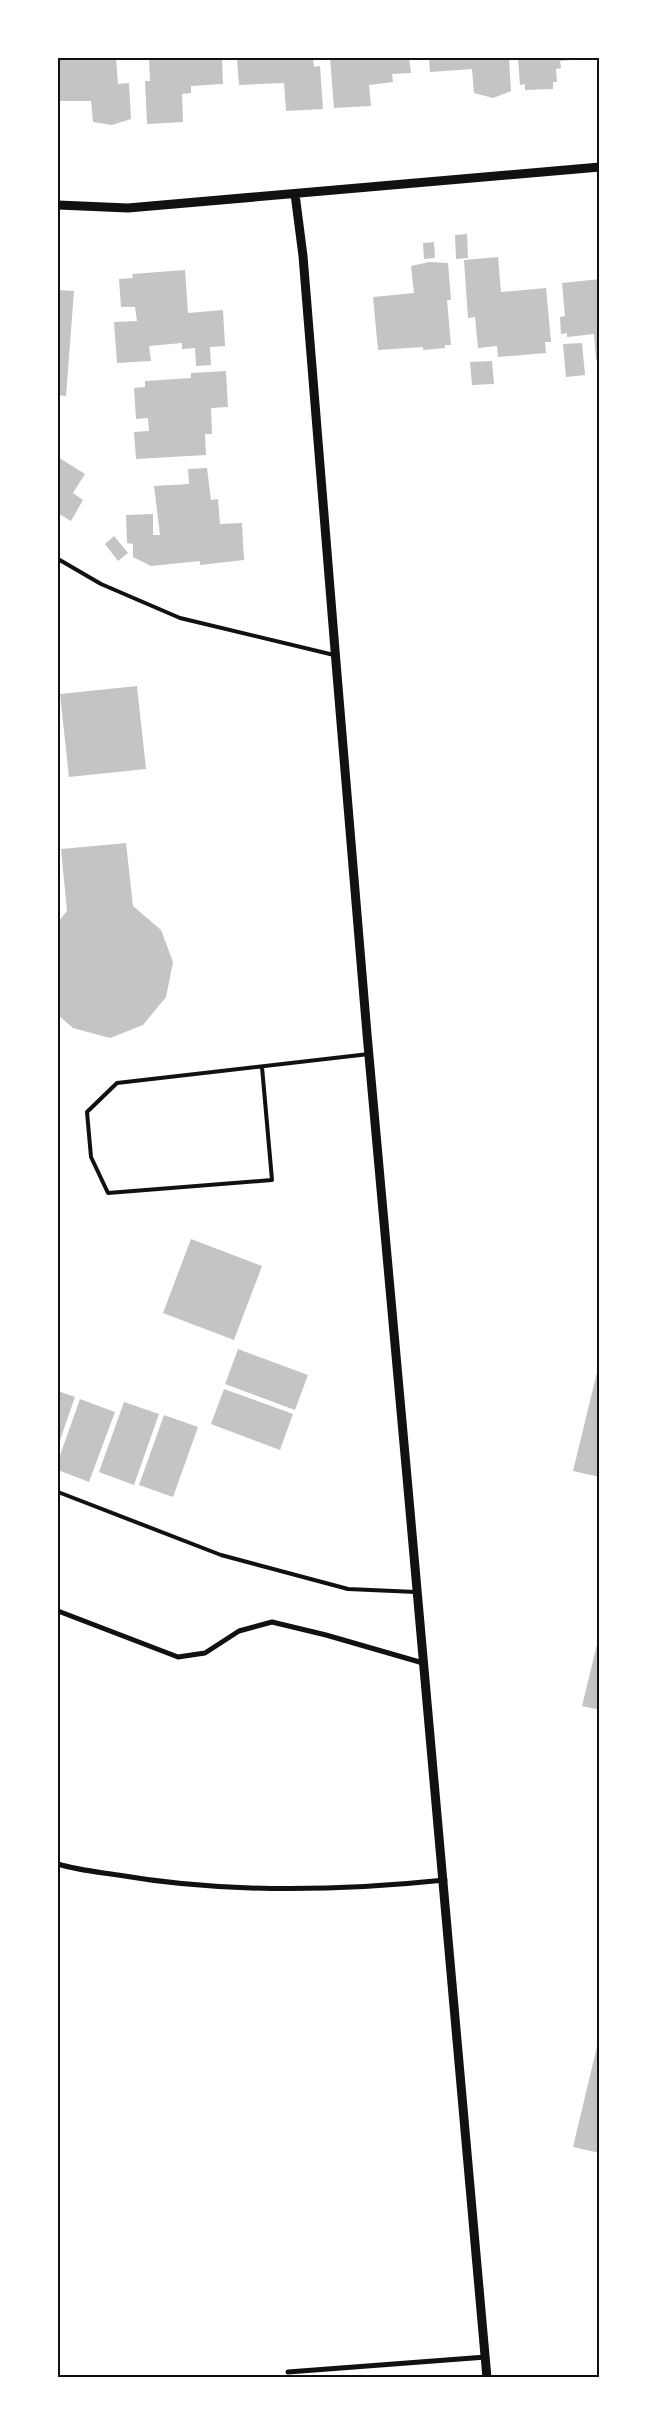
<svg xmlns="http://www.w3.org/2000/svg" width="657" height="2435" font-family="'Crimson Pro',serif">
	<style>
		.building { fill: #c4c4c4 }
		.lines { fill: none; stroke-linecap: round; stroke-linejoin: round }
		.service { stroke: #111; stroke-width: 4 }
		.minor { stroke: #111; stroke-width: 5 }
		.tertiary { stroke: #111; stroke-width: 9 }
		.neatline { fill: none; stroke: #111; stroke-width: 2 }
	</style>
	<rect width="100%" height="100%" fill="#fff"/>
	<!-- building -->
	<path class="building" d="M58,58H116L118,84L129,83L131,119L112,125L93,122L91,101H58Z
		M149,58H222L223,84L191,86V93L182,94L183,122L147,124L145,81H150Z
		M237,58H313L314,67L320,66L323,109L286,111L284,83L239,85Z
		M330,58H409L411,73L392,74L393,82L369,85L371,106L334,108Z
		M429,58H509L511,91L493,98L474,93L472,69L430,72Z
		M518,58H584V59L560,61L561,68L556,69L557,82H553V89L525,90V84L520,85Z
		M467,234L468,258L456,259L455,235Z
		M434,242L435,258L424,259L423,243Z
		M498,257L501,292L546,288L551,342H545L546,353L498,357L497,346L478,348L475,317L468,318L464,260Z
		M429,262L448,263L451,300H447L451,345H445V348L423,350V347L378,350L373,297L414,293L411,266Z
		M185,270L188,313L223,310L225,346L210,347L211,365L196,366L195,348L182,349V343L149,346L151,361L117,363L114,322L137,321L135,307H121L119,279L133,278L132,274Z
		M600,279V360H596L594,334L567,337V333L561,334L560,317L565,316L562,283Z
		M58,290L74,291L66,396L58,395Z
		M582,343L585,375L566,377L563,344Z
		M492,361L494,384L472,385L470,362Z
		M226,371L228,407L211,408L212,434H205L206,455L136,459L134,432L149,431L148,418L136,419L134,388L145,387V381L191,378V373Z
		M58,457L85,474L73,493L83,500L71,521L58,513Z
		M207,468L211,500L218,499L220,524L242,523L244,560L200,565V561L151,566L133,557V544L127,543L126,515L153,514V535H160L154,486L189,484L188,469Z
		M114,536L128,553L118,561L105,544Z
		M137,686L146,769L69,777L60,694Z
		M126,843L133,906L161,930L173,962L166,997L143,1025L110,1038L73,1028L58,1015V922L67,911L61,849Z
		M191,1239L262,1266L234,1340L163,1313Z
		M238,1349L308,1375L295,1410L225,1384Z
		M599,1364L600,1365V1477L573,1471Z
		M224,1389L293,1414L280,1450L211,1424Z
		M58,1391L75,1397L58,1446Z
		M80,1399L115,1412L89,1482L58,1470V1461Z
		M124,1402L159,1414L134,1485L99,1472Z
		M164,1415L198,1427L173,1497L139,1485Z
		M599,1636H600V1710L582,1706Z
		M599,2038H600V2153L573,2147Z"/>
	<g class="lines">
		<!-- service -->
		<path class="service" d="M58,559L101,584L180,618L334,655
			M262,1067L272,1180L108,1193L91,1157L87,1112L117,1083L369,1054
			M58,1492L221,1555L348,1589L416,1592"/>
		<!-- minor -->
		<path class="minor" d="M58,1611L178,1657L205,1653L239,1631L272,1622L326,1635L423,1663
			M58,1864C77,1870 98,1872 118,1875C222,1893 340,1891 445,1880
			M288,2372L486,2357"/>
		<!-- tertiary -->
		<path class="tertiary" d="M295,194L303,256C325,515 344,775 367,1034C407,1482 449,1930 487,2378
			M58,205L128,208L600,167"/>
	</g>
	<!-- border -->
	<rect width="657" height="2435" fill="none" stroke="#ffffff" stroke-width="118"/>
	<rect x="59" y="59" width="539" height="2317" class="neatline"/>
</svg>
